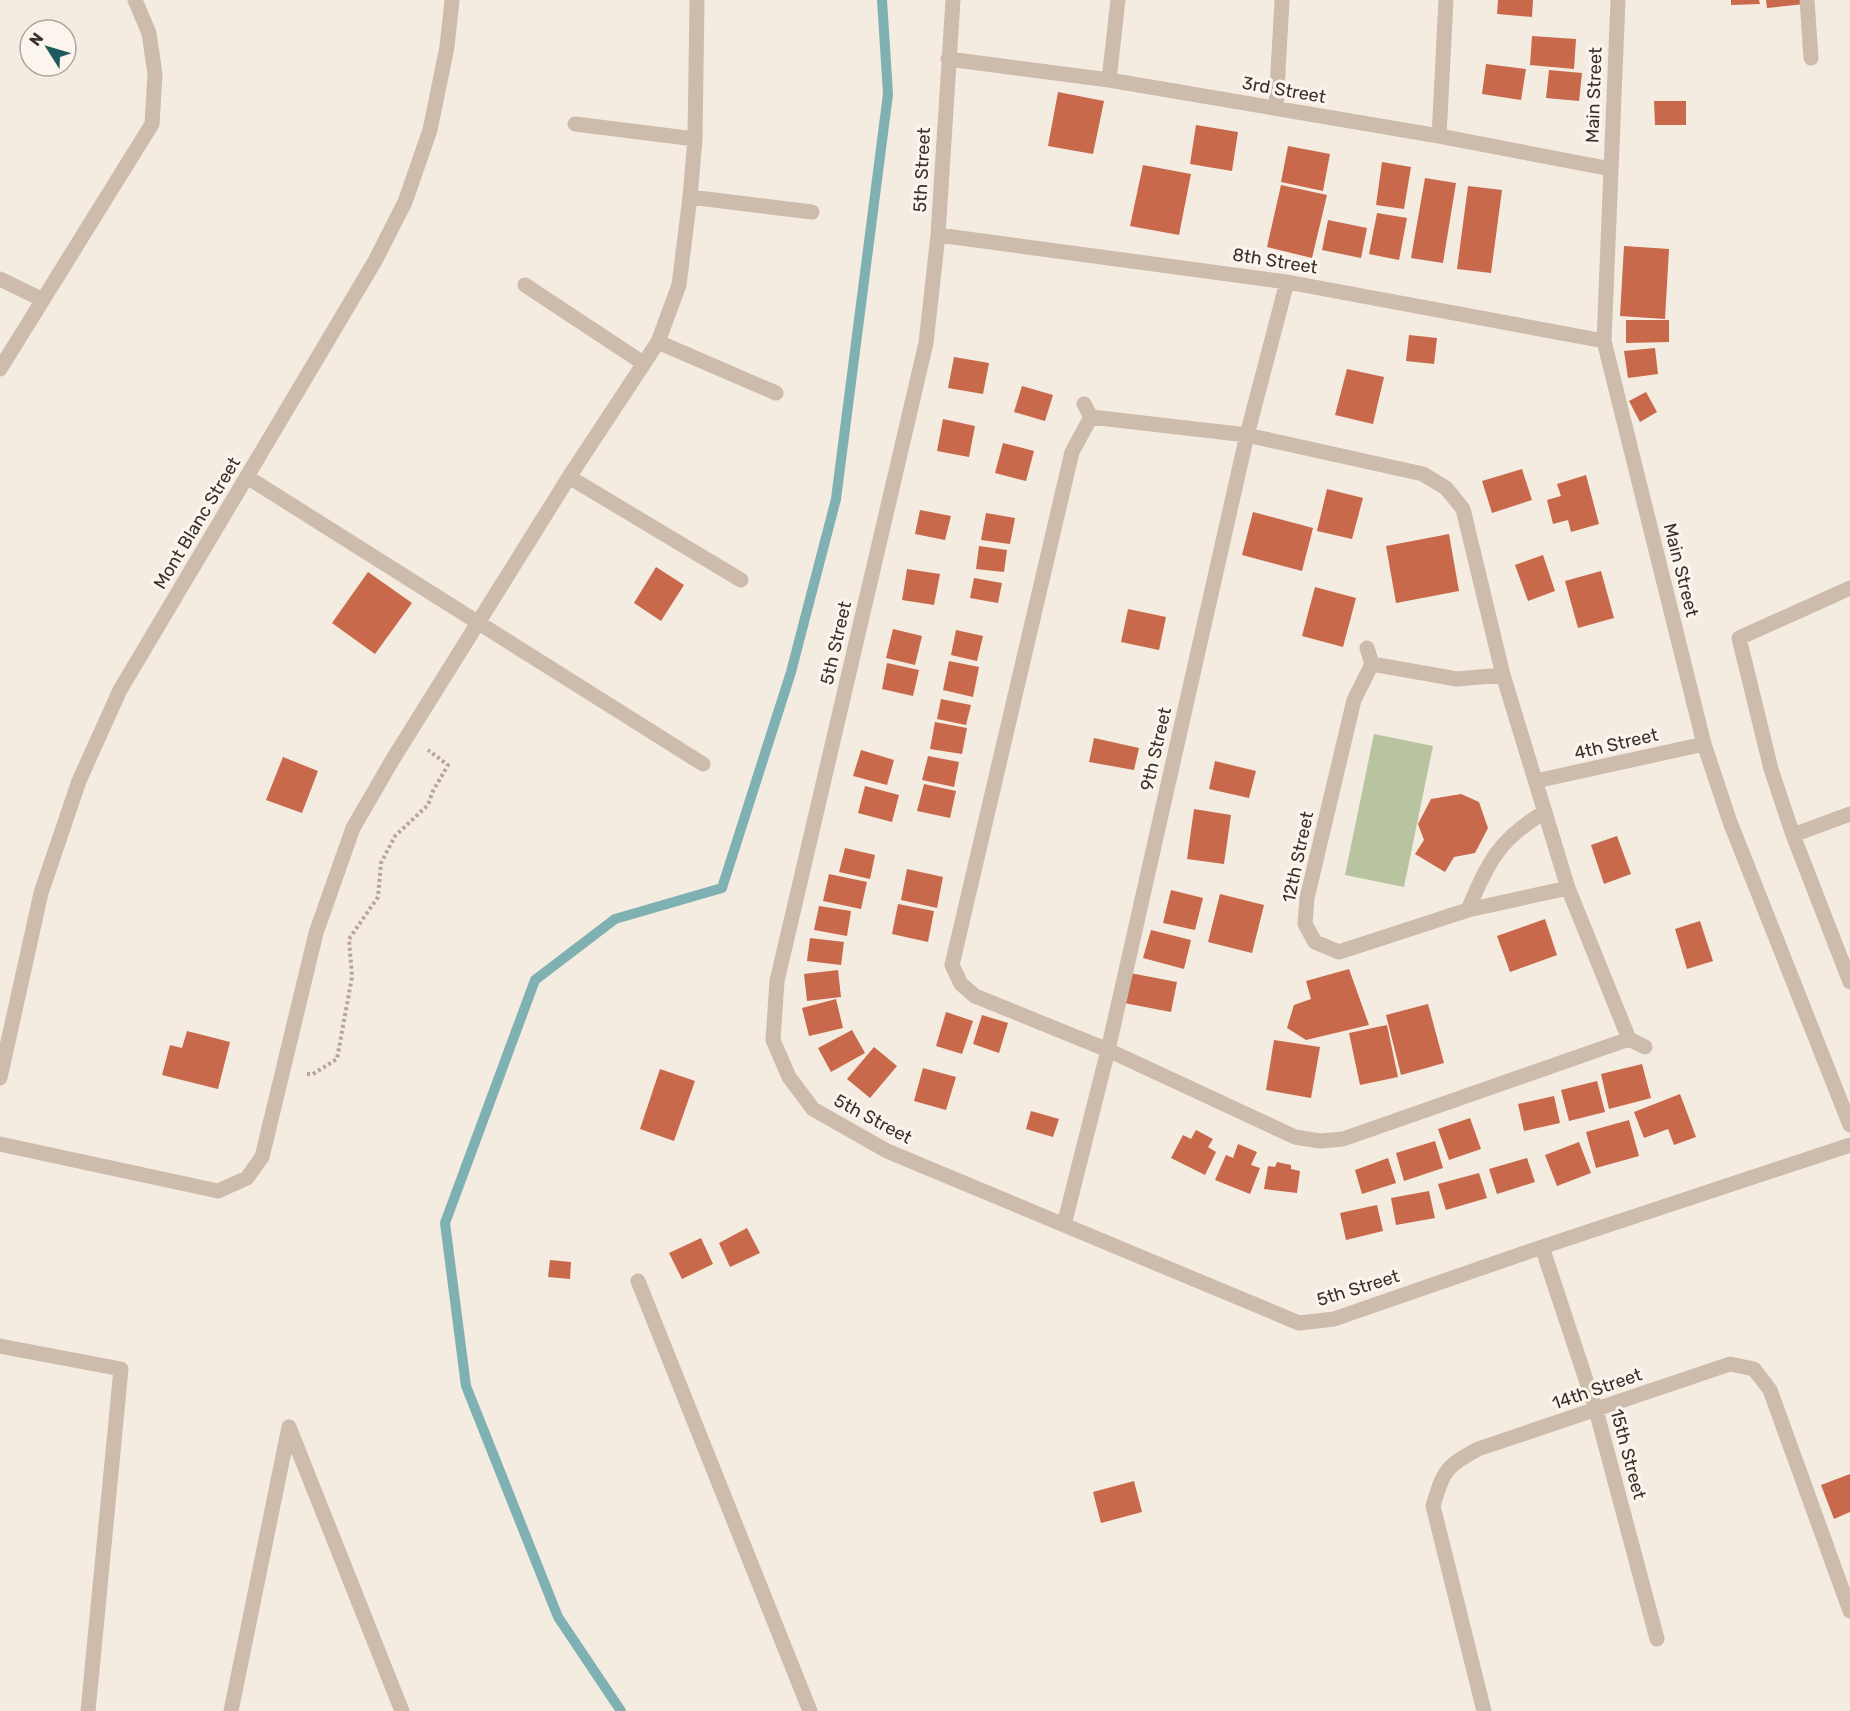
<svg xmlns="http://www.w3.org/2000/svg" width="1850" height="1711" font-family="Rubik,sans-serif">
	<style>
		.green { fill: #b8c4a0 }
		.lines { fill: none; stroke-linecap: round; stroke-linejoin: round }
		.stream { stroke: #7fb0b2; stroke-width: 10 }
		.building { fill: #c8694b }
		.path { stroke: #b9a596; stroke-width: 4; stroke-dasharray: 3 3; stroke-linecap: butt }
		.minor { stroke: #cdbbac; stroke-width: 15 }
		.labels { text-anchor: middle; stroke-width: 6; stroke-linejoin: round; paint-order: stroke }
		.street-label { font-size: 18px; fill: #3b302b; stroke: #fbf5ee }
	</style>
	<rect width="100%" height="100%" fill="#f4ebe1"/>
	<!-- green -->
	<path class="green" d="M1374,734L1433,746L1404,887L1345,875Z"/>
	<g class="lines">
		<!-- stream -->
		<path class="stream" d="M621,1711L558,1617L466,1386L445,1223L535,980L615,919L722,888L791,672L836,499L888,94L882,0"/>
	</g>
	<!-- building -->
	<path class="building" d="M1498,0H1533L1532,17L1497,14Z
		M1731,0H1759L1760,4L1731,5Z
		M1766,0H1804L1805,4L1767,8Z
		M1532,36L1576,39L1574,69L1530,65Z
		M1486,64L1526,69L1521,100L1482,94Z
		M1549,70L1582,73L1579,101L1546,98Z
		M1058,92L1104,101L1093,154L1048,146Z
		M1654,101H1686V125H1655Z
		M1196,125L1238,132L1232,171L1190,164Z
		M1288,146L1330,154L1323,191L1281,182Z
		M1382,162L1411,167L1404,209L1376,205Z
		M1143,165L1191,174L1179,235L1130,226Z
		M1425,178L1456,183L1443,263L1411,258Z
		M1281,185L1327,195L1312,258L1267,247Z
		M1468,186L1502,190L1491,273L1457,269Z
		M1377,213L1407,218L1399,260L1369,254Z
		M1328,220L1367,228L1361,258L1322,250Z
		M1624,246L1669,249L1665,319L1620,316Z
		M1626,320H1669V342L1626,343Z
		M1409,335L1437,338L1434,364L1406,361Z
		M1655,348L1658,374L1628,378L1624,351Z
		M954,357L989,363L983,394L948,388Z
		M1347,369L1384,377L1373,424L1335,415Z
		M1022,386L1053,395L1045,421L1014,412Z
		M1646,392L1657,412L1640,422L1629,401Z
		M943,419L975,426L969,457L937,451Z
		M1003,443L1034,451L1026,481L995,473Z
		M1522,469L1532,500L1492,513L1482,481Z
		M1586,475L1599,524L1571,532L1568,520L1553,524L1547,500L1561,496L1557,484Z
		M1327,489L1363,498L1352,539L1317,531Z
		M920,510L951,516L945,540L915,534Z
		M1253,512L1313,528L1302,571L1242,555Z
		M986,513L1015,518L1010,544L981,540Z
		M1449,534L1459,591L1396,603L1386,546Z
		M979,546L1007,550L1004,572L976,569Z
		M1543,555L1555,591L1528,601L1515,565Z
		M656,567L684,585L661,621L634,603Z
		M907,569L940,574L934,605L902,600Z
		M1601,571L1614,618L1578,628L1565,581Z
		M368,572L412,603L375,654L332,623Z
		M974,578L1002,583L998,603L970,598Z
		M1315,587L1356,598L1343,647L1302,636Z
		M1128,609L1166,617L1159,650L1121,642Z
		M893,629L922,636L915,665L886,658Z
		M956,630L983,636L977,661L951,655Z
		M949,661L979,667L973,697L943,690Z
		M887,663L919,670L913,696L882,689Z
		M941,699L971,705L966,725L937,719Z
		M935,722L967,728L962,754L930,749Z
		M1094,738L1139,748L1134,770L1089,762Z
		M861,750L894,760L887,785L853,776Z
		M928,756L959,762L954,787L922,780Z
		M283,757L318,771L302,813L266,800Z
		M1215,761L1256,771L1249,798L1209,789Z
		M924,784L956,791L950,818L917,811Z
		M865,786L899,795L892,822L858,813Z
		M1461,794L1479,802L1488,828L1475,853L1454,857L1445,872L1415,854L1424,840L1418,824L1431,799Z
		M1194,809L1231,815L1224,864L1187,859Z
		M1617,836L1631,874L1604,884L1591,845Z
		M845,848L875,855L870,879L839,872Z
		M907,869L943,877L937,908L901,900Z
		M829,874L867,882L861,909L823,901Z
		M1171,890L1203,898L1195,930L1163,923Z
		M1220,894L1264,905L1252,953L1208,942Z
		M898,904L934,911L928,942L892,934Z
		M819,906L851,911L847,936L814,930Z
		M1545,919L1557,955L1510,972L1497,936Z
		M1700,921L1713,961L1687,969L1675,929Z
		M1151,930L1191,940L1184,969L1143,958Z
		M810,938L844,942L841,965L807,961Z
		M1349,969L1369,1025L1306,1040L1287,1028L1294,1005L1311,999L1306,981Z
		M838,970L841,997L807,1001L804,974Z
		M1130,973L1177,982L1171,1012L1124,1003Z
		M836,999L843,1028L809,1036L802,1008Z
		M1428,1004L1444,1063L1401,1075L1386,1015Z
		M946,1012L973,1021L962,1054L936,1046Z
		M982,1015L1008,1023L999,1053L973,1044Z
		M1387,1025L1398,1077L1360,1085L1349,1033Z
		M852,1030L865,1053L831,1072L818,1048Z
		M187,1031L230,1042L218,1089L162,1075L170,1045L182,1048Z
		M1274,1040L1320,1047L1311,1098L1266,1090Z
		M874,1047L897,1066L870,1098L847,1079Z
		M1642,1064L1651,1098L1609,1109L1601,1074Z
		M923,1068L956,1077L946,1110L914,1101Z
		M660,1069L695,1081L674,1141L640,1129Z
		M1597,1081L1605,1112L1569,1121L1561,1090Z
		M1680,1094L1696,1137L1674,1145L1668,1129L1644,1138L1634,1112Z
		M1554,1096L1560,1123L1524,1131L1518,1104Z
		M1031,1111L1059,1119L1053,1137L1026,1129Z
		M1470,1118L1481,1149L1449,1160L1438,1129Z
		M1629,1120L1639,1156L1596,1168L1586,1132Z
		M1196,1130L1213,1139L1208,1147L1216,1152L1205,1175L1171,1158L1183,1135L1191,1139Z
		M1435,1141L1443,1168L1404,1181L1396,1153Z
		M1579,1142L1591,1173L1557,1186L1545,1155Z
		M1238,1144L1257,1152L1251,1165L1260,1168L1250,1194L1215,1180L1226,1155L1233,1158Z
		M1388,1158L1396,1183L1362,1194L1355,1170Z
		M1527,1158L1535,1182L1497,1194L1489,1169Z
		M1277,1162L1291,1165V1169L1300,1171L1297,1193L1264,1189L1268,1166L1275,1167Z
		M1479,1173L1487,1198L1446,1210L1438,1184Z
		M1429,1191L1435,1218L1396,1225L1391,1198Z
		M1377,1205L1383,1231L1346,1240L1340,1213Z
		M747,1228L760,1253L730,1267L719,1243Z
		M701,1238L713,1264L682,1279L669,1253Z
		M550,1260L571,1262L570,1279L548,1277Z
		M1850,1474V1512L1834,1519L1821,1485Z
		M1134,1481L1142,1512L1101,1523L1093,1492Z"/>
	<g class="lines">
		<!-- path -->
		<path class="path" d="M307,1074H313L337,1059L352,977L349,939L378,897L381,863L395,836L428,805L433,791L448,765L428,750"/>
		<!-- minor -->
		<path class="minor" d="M953,0L938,235L926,343L777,981L773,1040L789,1077L813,1109L887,1151L1299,1323L1334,1319L1542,1247L1850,1145
			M1618,0L1604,341L1704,744L1730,822L1850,1125
			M1807,0L1811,58
			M948,59L1109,80L1439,136L1611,169
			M1109,80L1118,0
			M1276,108L1282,0
			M575,124L695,139
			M1439,136L1446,0
			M690,197L812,212
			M938,235L1287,282L1604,341
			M0,279L43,300
			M525,285L643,363
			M658,342L776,393
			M0,369L152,124L155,74L149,33L135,0
			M1084,404L1091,417
			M1091,417L1072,452L952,965L961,984L975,996L1108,1050L1295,1137L1320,1141L1343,1139L1629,1039L1645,1047
			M1091,417L1247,435L1423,474L1446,488L1463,509L1503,675L1568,888L1629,1039
			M247,477L703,764
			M569,477L741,580
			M1850,588L1739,638L1771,769L1793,835L1850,982
			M1367,648L1372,664L1354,700L1307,898L1305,924L1315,942L1339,952L1468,910L1568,888
			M1372,664L1457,679L1503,675
			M1536,781L1704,744
			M1793,835L1850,814
			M1468,910C1487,863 1500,838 1545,812
			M0,1078L41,893L79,781L120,690L375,261L405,202L430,130L447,47L452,0
			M0,1144L218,1191L247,1178L262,1157L316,933L353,828L393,759L569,477L658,342L679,285L690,197L695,139L697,0
			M1064,1225L1108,1050L1247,435L1287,282
			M1542,1247L1596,1410L1657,1639
			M638,1281L810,1711
			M0,1346L121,1369L88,1711
			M289,1427L402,1711
			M231,1711L289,1427
			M1484,1711L1433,1506C1444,1470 1445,1467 1478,1449L1730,1364L1754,1369L1770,1390L1850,1611"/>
	</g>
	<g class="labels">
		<!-- street labels -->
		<g class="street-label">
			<text transform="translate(1284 90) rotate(10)" y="6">3rd Street</text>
			<text transform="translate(1594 95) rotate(-88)" y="6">Main Street</text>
			<text transform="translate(922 170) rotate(-87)" y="6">5th Street</text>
			<text transform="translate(1275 261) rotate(9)" y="6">8th Street</text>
			<text transform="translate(197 523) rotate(-59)" y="6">Mont Blanc Street</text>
			<text transform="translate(1681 570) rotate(76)" y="6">Main Street</text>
			<text transform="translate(836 643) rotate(-77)" y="6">5th Street</text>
			<text transform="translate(1616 744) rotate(-13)" y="6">4th Street</text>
			<text transform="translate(1156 749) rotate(-77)" y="6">9th Street</text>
			<text transform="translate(1298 857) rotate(-78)" y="6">12th Street</text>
			<text transform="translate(873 1119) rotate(28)" y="6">5th Street</text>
			<text transform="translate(1358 1288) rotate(-17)" y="6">5th Street</text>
			<text transform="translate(1597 1389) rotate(-19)" y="6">14th Street</text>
			<text transform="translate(1628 1454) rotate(75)" y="6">15th Street</text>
		</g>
	</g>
	<!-- north arrow -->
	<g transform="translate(48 48) rotate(307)"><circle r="28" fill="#fbf5ee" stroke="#aea6a0" stroke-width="1.5"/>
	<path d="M0-4.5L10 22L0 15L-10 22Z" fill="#1f5a5e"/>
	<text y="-9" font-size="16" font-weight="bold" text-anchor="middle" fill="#3b302b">N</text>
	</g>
</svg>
